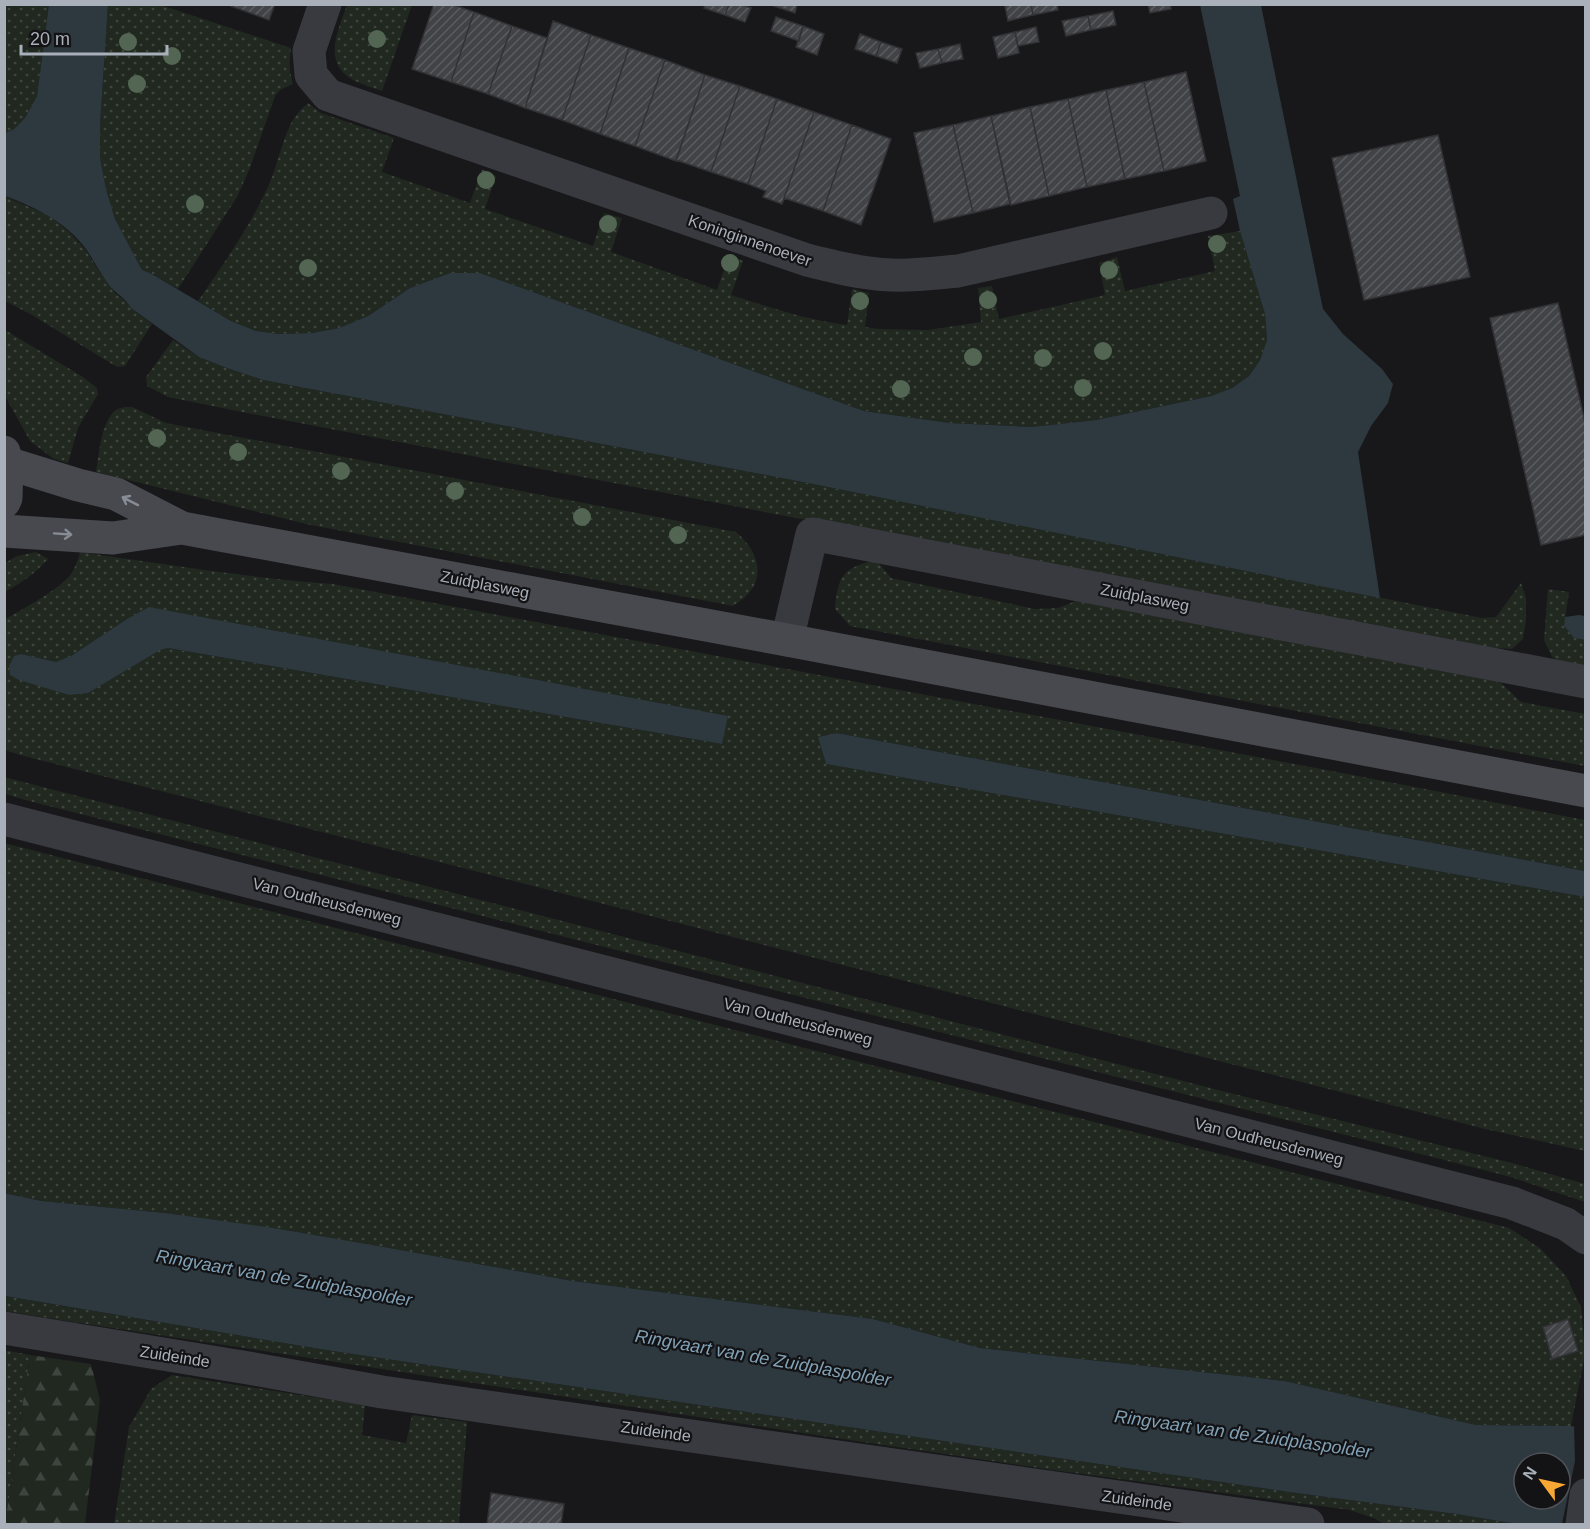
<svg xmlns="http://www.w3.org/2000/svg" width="1590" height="1529" font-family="Helvetica,sans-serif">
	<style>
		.green { fill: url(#green-dots); fill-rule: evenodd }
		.forest { fill: url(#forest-firs) }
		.water { fill: #2d383f; fill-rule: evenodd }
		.pier { fill: #18181a }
		.building { fill: url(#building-hatch); stroke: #323236; stroke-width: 1.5 }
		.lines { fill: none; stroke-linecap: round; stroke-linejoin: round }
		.minor { stroke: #393a3f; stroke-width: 33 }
		.secondary { stroke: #47494f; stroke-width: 33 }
		.tree { fill: #526653 }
		.oneway { stroke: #878c95 }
		.labels { text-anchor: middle; stroke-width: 4.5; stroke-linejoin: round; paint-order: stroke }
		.street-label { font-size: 16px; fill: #aab0ba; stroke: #131315 }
		.water-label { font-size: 18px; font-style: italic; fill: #81a1b6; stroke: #131315 }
	</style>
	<defs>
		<pattern id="green-dots" width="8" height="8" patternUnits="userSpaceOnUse" patternTransform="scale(1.5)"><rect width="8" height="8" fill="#202820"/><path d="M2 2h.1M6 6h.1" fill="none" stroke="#3e453e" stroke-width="1.8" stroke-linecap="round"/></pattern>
		<pattern id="forest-firs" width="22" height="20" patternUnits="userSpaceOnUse" patternTransform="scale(1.5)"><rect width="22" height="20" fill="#202820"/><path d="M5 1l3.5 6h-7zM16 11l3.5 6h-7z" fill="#3e453e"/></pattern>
		<pattern id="building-hatch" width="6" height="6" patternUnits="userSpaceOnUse" patternTransform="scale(1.5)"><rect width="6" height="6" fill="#424347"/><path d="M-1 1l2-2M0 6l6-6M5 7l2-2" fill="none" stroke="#5b5c5f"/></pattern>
	</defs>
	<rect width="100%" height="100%" fill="#18181a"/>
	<!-- green -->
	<path class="green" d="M5,5H49L37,96L25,118L14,129L5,133Z
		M108,5H161L291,48C289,61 289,72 293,84L280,90L275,96L250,168L237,197L178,289L153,274L142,271L115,219L106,189L100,158V125Z
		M347,5H412L382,91C373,88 363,85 355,81C321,64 338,31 347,5Z
		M308,103L321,113L394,138L382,172L470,203L482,169L496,176L485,209L593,246L604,213L622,218L611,252L717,290L729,255L743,261L731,295C769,307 806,320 847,325L852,289L869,293L865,327L879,329L928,330L981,322L978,288L992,286L999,319L1105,295L1099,263L1117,257L1125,291L1215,271L1208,236L1240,231L1265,314L1267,340L1260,360L1249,376L1232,388L1211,396L1096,420L1031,427L950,423L864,411L480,273H450L410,288L368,316L339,328L312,333L280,334L256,331L231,321L198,301C224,263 252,224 270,182C279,162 284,129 298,113C301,109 305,106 308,103Z
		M4,196L50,216L69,232L85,249L99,271L115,293L129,304L131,308L152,324L125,366L118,367L112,364L32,315L5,301Z
		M5,330L83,377L97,388L98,394L78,428L68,463L54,459L30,441L5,396Z
		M173,340L199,357L224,367L263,380L813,484L1482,618L1496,617L1521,583L1526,598V620L1523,639L1512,649L1465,646L237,411L168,397L147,386L146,377Z
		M125,407H132L166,423L736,532C755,548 767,573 748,594C744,599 738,602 733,606L306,524L96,472C99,455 101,421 116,410C118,408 122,408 125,407Z
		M36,552L48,559C36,573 21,583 5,592V563L17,556Z
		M80,552C164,564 248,578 333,584L1332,771L1585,820V871L837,733L820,744L826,764L1585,897V1151L1485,1129L20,755L5,750L4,620C22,609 59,590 71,574C75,568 78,560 80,552ZM127,619L722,744L168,648L10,674L9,666L14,657C28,652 40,662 55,662C70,662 112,628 127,619Z
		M876,560L891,578L1035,609L1058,608L1076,601L1500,682L1521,702L1585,714V766L850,626L835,609C838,575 843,568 876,560Z
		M1548,589L1569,592L1564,626L1574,638L1585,640V670L1572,668L1552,657L1544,640Z
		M4,777L1222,1091L1512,1163L1585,1184V1202L1511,1177L25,800L5,794Z
		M4,843L1509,1228L1540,1248L1566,1276L1581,1307L1585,1354L1571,1426L1476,1425L1285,1381L980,1348L873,1319L573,1281L384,1247L165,1213L42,1201L5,1193Z
		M4,1296L326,1350L1296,1493L1456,1514L1518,1524H1384L1376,1519L1350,1510L1046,1469L836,1438L60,1320L5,1311Z
		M4,1350L30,1355L5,1524H4Z
		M172,1375L365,1405L362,1435L406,1443L412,1415L467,1422L459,1524H114L129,1427L151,1389Z"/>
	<!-- forest -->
	<path class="forest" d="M30,1355L91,1364L100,1400L85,1524H5Z"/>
	<!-- water -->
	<path class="water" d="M49,4L108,5L100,125V158L106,189L115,219L142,270L152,274L231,321L256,331L280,334L312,333L339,328L368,316L410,288L450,273H480L864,411L950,423L1031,427L1096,420L1211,396L1232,388L1249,376L1260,360L1267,340L1265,314L1240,231L1233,199L1240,196L1200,5H1261L1323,309L1343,334L1382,369L1393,384L1388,403L1371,426L1358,452L1380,598L813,484L263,380L224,367L199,357L131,308C127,299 115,293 109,285C100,273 94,261 86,249C66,222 35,207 5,196V133L14,129L25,118L37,96Z
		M149,607L728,716L722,744L168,648L160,650L88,693L69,695L19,680L10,675L9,666L14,656L21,654L56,662L71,656L127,619Z
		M1579,615L1585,616V640L1574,638L1564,626L1565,617Z
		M837,733L1585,871V897L826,764L818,737Z
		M4,1193L42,1201L165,1213L267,1227L384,1247L573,1281L873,1319L980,1348L1285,1381L1476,1425L1571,1426L1585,1429V1524H1518L1456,1514L1296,1493L326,1350L5,1296ZM1524,1463H1560V1499H1524Z"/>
	<!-- pier -->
	<path class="pier" d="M1574,1423L1586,1426L1585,1524H1562L1575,1461Z"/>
	<!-- building -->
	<path class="building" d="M232,4H275L269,20L231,6Z
		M434,4H451L474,12L451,82L412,69Z
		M706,4H729L725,15L704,8Z
		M729,4H740L751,8L745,22L725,15Z
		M775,4H797L795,13L774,6Z
		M1013,4H1031L1033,15L1008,21L1005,6Z
		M1031,4H1057L1058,10L1033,15Z
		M1148,4H1170L1171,9L1150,13Z
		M1113,11L1116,25L1091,30L1088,16Z
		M474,12L512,26L488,94L451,82Z
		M1088,16L1091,30L1066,36L1062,21Z
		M776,17L803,26L799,41L771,31Z
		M553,21L591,35L562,120L525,108Z
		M512,26L547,38L525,108L488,94Z
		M803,26L824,34L817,55L796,47Z
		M1036,27L1039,42L1018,46L1015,32Z
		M1015,32L1019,53L998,58L993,37Z
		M860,34L881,42L876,56L855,49Z
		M591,35L629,48L600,134L562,120Z
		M881,42L902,49L897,63L876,56Z
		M960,44L963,59L942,63L938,49Z
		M629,48L665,60L635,146L600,134Z
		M938,49L942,63L920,68L916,53Z
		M665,60L705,75L676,161L635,146Z
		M1186,72L1206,161L1164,171L1144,82Z
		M705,75L740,86L711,172L676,160Z
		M1144,82L1164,171L1125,179L1106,90Z
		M740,86L777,99L748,184L711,172Z
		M1106,90L1125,179L1087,187L1068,99Z
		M777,99L814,112L782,204L763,197L766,191L748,184Z
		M1068,99L1087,187L1049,196L1030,107Z
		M1030,107L1049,196L1011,205L991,116Z
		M814,112L852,125L823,211L784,198Z
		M991,116L1010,204L973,213L953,125Z
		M852,125L891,139L861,225L823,211Z
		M953,125L973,213L934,222L914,133Z
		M1438,135L1470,277L1364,300L1332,158Z
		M1558,303L1586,427V535L1541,545L1490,318Z
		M1568,1319L1578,1351L1552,1359L1543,1327Z
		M491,1493L564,1504L561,1524H487Z"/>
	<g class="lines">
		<!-- minor -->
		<path class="minor" d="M325,4L309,51L311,75L328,95L807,260C835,267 863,274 891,275C914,276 936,273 958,271L1211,213
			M787,640L812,534L1586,682
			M4,819L1512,1203L1566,1224L1586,1238
			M4,1328L254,1369L382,1392L1308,1524
			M1582,1524L1586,1495"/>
		<!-- secondary -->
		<path class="secondary" d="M4,452L7,463L6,498L4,502
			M7,463L78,485L116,494L182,528L787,640L1586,791
			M4,531L113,538L182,528"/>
	</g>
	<!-- trees -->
	<g class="tree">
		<circle cx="377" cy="39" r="9"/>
		<circle cx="128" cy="42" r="9"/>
		<circle cx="172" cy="56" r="9"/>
		<circle cx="137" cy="84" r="9"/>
		<circle cx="486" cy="180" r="9"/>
		<circle cx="195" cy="204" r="9"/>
		<circle cx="608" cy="224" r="9"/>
		<circle cx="1217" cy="244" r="9"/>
		<circle cx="730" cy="263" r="9"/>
		<circle cx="308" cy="268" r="9"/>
		<circle cx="1109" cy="270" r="9"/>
		<circle cx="988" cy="300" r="9"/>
		<circle cx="860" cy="301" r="9"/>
		<circle cx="1103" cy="351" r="9"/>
		<circle cx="973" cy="357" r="9"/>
		<circle cx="1043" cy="358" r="9"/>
		<circle cx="1083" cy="388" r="9"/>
		<circle cx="901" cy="389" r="9"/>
		<circle cx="157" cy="438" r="9"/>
		<circle cx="238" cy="452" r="9"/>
		<circle cx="341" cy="471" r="9"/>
		<circle cx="455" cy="491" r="9"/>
		<circle cx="582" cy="517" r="9"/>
		<circle cx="678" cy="535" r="9"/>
	</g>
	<!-- one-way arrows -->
	<defs><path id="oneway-shaft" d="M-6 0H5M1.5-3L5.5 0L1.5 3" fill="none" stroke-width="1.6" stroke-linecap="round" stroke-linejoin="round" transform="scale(1.5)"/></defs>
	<g class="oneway">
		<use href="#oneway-shaft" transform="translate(130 501) rotate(-153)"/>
		<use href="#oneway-shaft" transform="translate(63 534) rotate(4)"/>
	</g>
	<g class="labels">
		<!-- street labels -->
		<g class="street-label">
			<text transform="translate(750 240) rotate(19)" y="6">Koninginnenoever</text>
			<text transform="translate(485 584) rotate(11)" y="6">Zuidplasweg</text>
			<text transform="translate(1145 597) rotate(11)" y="6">Zuidplasweg</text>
			<text transform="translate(327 901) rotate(14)" y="6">Van Oudheusdenweg</text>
			<text transform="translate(798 1021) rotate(14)" y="6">Van Oudheusdenweg</text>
			<text transform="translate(1269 1141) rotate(14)" y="6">Van Oudheusdenweg</text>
			<text transform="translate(175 1356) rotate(9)" y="6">Zuideinde</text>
			<text transform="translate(656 1431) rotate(8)" y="6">Zuideinde</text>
			<text transform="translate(1137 1500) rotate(8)" y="6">Zuideinde</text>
		</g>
		<!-- water labels -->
		<g class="water-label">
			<text transform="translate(284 1278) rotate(10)" y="6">Ringvaart van de Zuidplaspolder</text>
			<text transform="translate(763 1358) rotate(10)" y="6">Ringvaart van de Zuidplaspolder</text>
			<text transform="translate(1243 1434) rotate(8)" y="6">Ringvaart van de Zuidplaspolder</text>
		</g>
	</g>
	<!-- border -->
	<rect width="1590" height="1529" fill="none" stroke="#aab0ba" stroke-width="12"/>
	<!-- north arrow -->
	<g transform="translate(1542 1481) rotate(303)"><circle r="28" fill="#131315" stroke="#4f5257" stroke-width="1.5"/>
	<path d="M0-4.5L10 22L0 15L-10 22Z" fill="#f6a734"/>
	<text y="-9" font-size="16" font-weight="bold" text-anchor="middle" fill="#aab0ba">N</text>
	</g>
	<!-- scale -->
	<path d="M21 45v9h146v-9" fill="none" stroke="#aab0ba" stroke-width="3"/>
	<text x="30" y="45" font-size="18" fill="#aab0ba" stroke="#131315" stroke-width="4.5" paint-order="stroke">20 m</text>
</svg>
